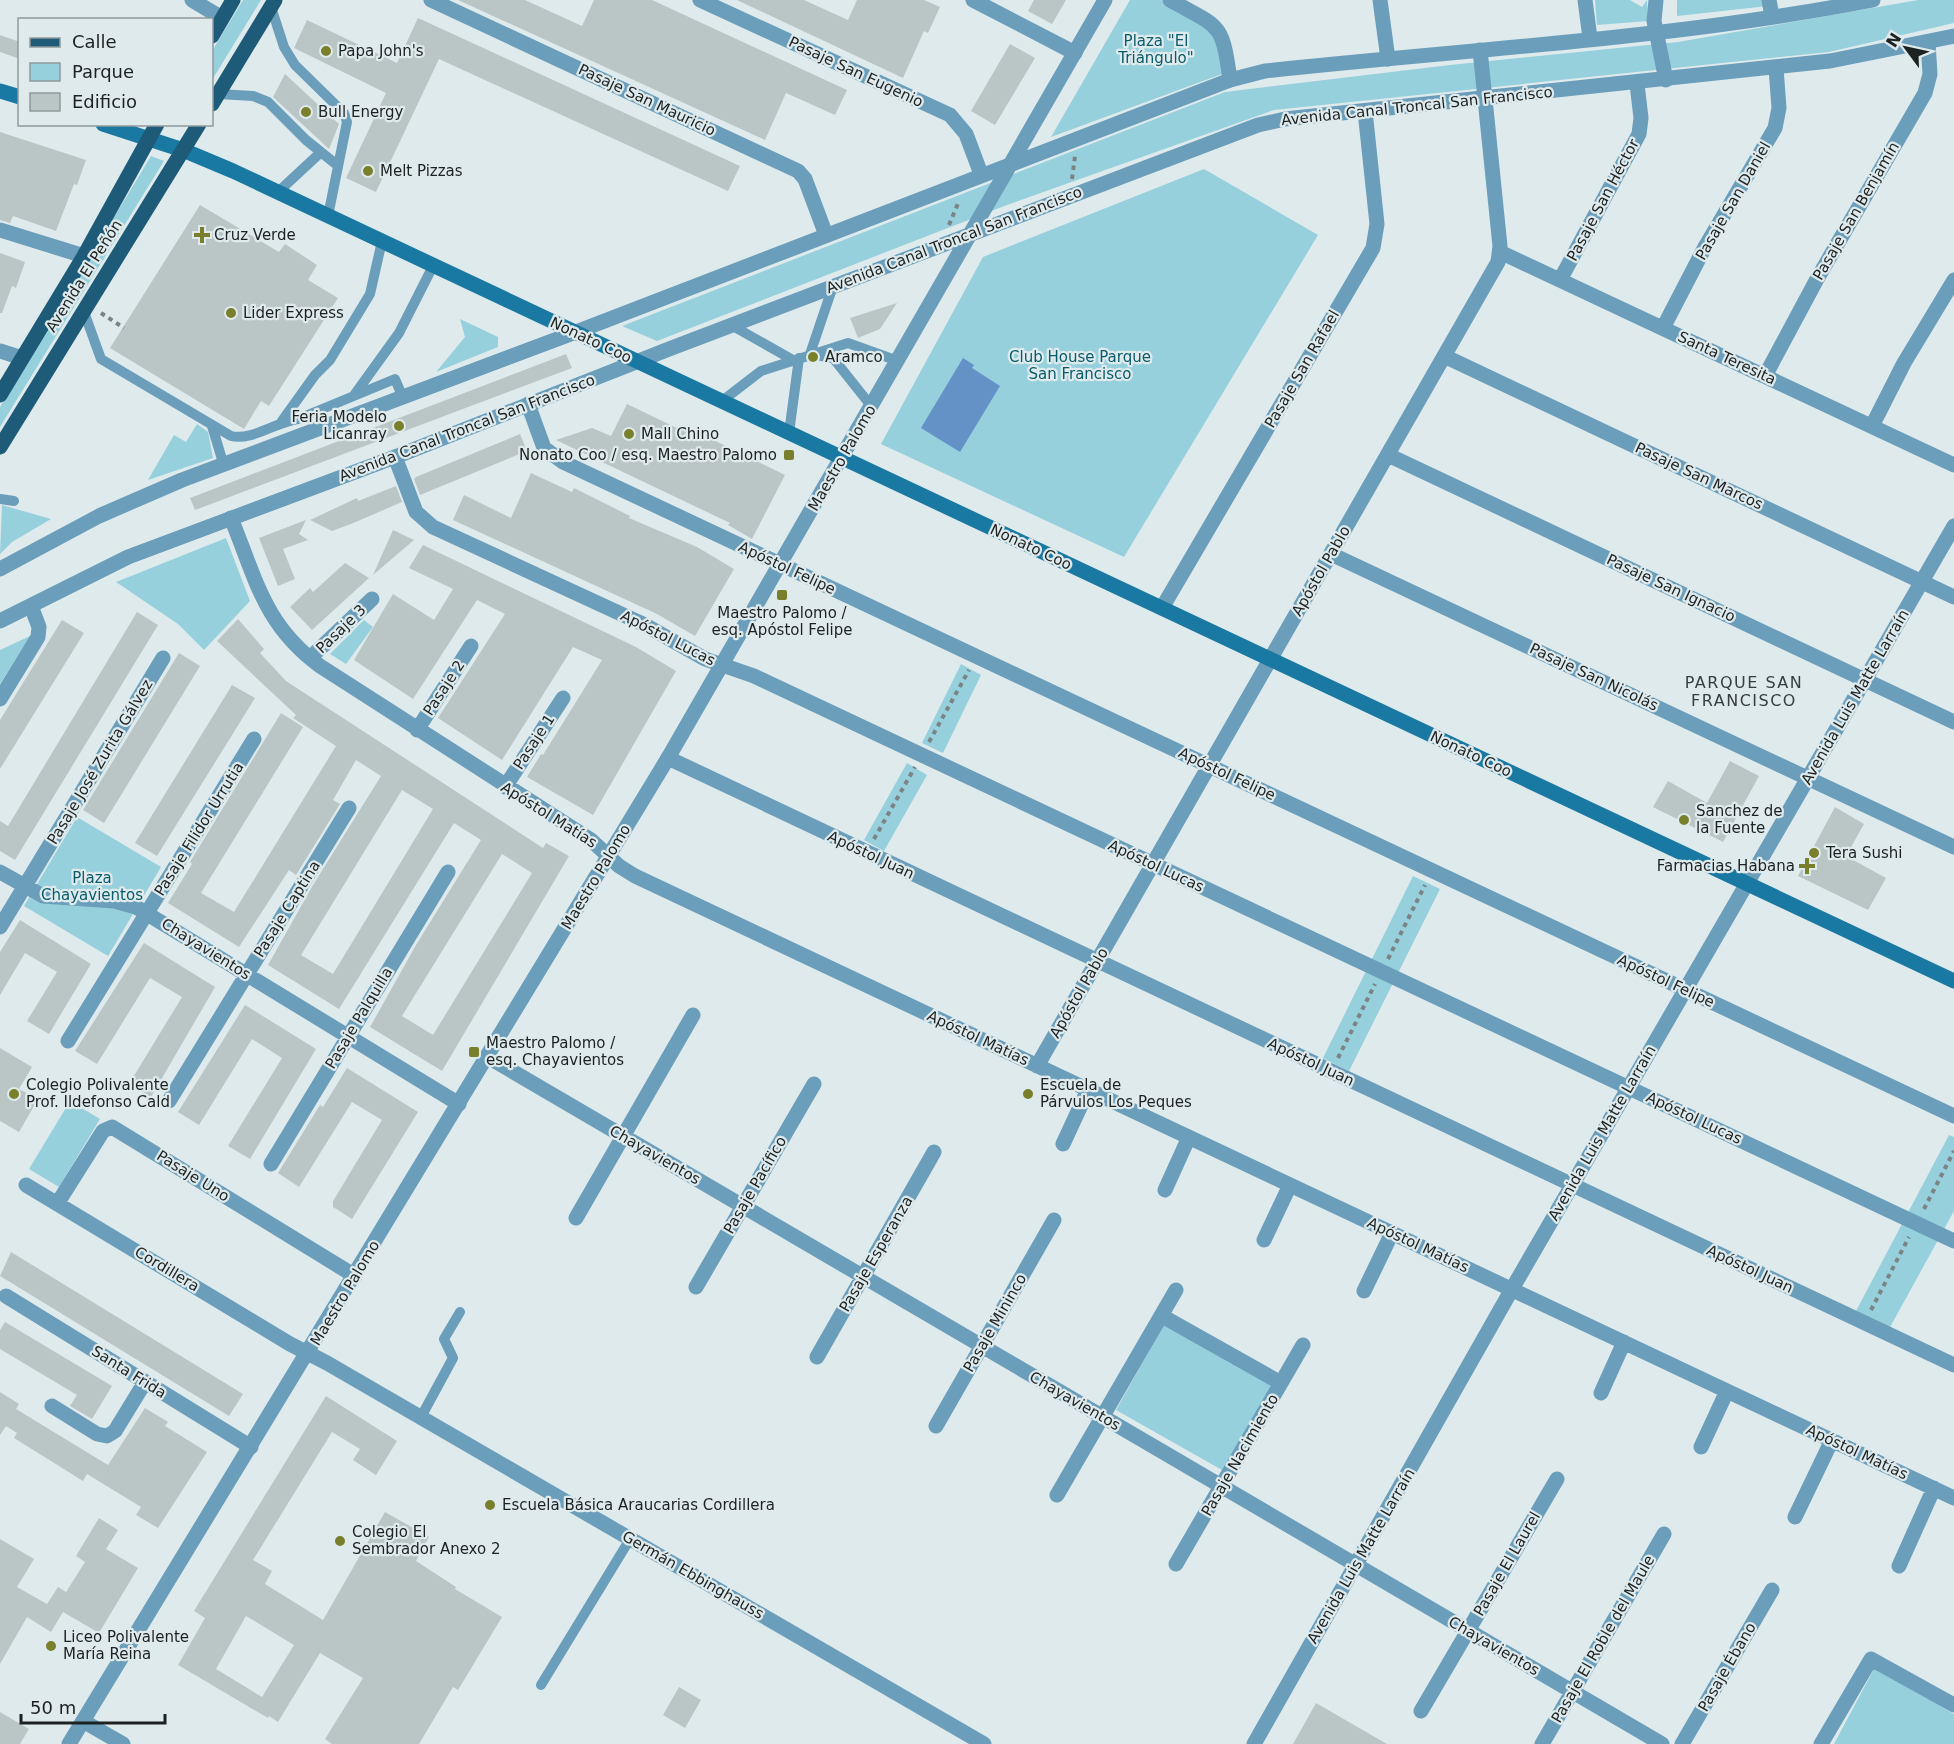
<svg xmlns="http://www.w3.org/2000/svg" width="1954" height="1744" font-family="'DejaVu Sans',sans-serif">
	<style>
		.green { fill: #96d0dc }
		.water { fill: #6592c6 }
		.building { fill: #bac6c5; fill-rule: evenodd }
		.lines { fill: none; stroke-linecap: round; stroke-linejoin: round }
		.path { stroke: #7c8385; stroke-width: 4; stroke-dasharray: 4.5 4.5; stroke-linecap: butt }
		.service { stroke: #6b9eba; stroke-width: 10 }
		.minor { stroke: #6b9eba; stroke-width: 15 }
		.tertiary { stroke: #6b9eba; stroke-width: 15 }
		.secondary { stroke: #1a79a2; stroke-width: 15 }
		.primary { stroke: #1d5b78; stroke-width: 15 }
		.poi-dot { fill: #797f2a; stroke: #dfeaed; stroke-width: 2 }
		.labels { text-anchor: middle; stroke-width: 4.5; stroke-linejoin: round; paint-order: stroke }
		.park-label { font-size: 15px; fill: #085b69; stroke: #dfeaed }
		.poi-label { font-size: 15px; fill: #1c2122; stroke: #dfeaed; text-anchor: start }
		.street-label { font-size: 15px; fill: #1c2122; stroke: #dfeaed }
		.neighbourhood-label { font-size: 16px; letter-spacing: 1.5px; fill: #353e41; stroke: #dfeaed }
	</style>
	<rect width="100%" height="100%" fill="#dfeaed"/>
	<!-- green -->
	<path class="green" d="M243,0H261L212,80V51Z
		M1130,0H1161L1211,28L1218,44L1222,74L1051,137Z
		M1595,0H1630L1642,7L1647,0L1648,21L1597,25Z
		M1677,0H1767L1768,6L1677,16Z
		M1918,0H1954V23L1829,52L1274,110L1007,205L657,341L622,326L1225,92L1450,65L1678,42Z
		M151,156L164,161L0,427V407Z
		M1204,169L1318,235L1124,557L881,444L983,257Z
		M460,319L498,337V347L436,372L465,337Z
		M197,424L208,432L213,458L148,480L174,435L186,442Z
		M2,505L51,519L12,542L0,554Z
		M226,538L250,601L204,650L178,624L116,582Z
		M364,620L373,627L346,664L330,654Z
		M30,636L0,684V650Z
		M961,664L981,675L943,753L922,743Z
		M907,763L927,775L884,851L864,840Z
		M77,817L161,867L108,956L24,906Z
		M1413,876L1440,889L1349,1071L1323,1058Z
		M70,1101L100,1119L59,1187L29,1169Z
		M1949,1135L1954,1137V1211L1889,1329L1856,1311Z
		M1165,1323L1272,1384L1222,1470L1116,1410Z
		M1875,1667L1954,1714V1744H1834Z"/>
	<!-- water -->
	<path class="water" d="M963,358L974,365L972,368L1000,386L960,452L921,428Z"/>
	<!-- building -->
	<path class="building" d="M458,0H525L582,26L594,0H652L847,90L835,115L786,93L765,140Z
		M737,0H804L848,20L857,0H924L940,7L928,33L924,31L903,78Z
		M1034,0H1066L1052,24L1028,11Z
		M418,18L740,166L728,191L439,59L376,192L346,178L386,93L294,48L307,20L397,63Z
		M0,35L20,42V59L0,52Z
		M1010,44L1035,58L995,125L971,111Z
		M285,74L339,124L329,149L273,97Z
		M0,132L86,160L77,185L74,184L56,231L13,216L10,223L0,220Z
		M200,205L279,252L285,244L317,265L308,280L338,298L269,406L261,401L244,429L110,348Z
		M0,253L25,262L16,288L12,286L2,313H0Z
		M897,303L880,329L858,338L850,318Z
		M566,354L572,368L195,510L190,498Z
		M627,404L683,431L685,426L785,475L752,539L728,525L730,523L556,440L592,428L611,436Z
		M520,434L527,451L420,495L414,479L416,477Z
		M531,473L572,492L574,488L630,516L629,518L697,547L734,569L695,636L657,614L453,520L464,495L511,518Z
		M396,486L402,502L351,524L332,531L310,520L357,498L358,501Z
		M306,520L299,534L308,540L283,549L295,579L278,586L259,538Z
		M393,530L414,540L373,575Z
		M423,545L636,647L676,671L593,815L527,777L541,754L543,755L602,660L573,647L502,760L438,718L505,614L477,600L413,699L354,660L393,594L434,620L453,589L409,568Z
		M345,563L369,578L312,630L290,607L310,588L313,592Z
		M137,612L158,625L15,860L0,851V821L8,826Z
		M238,619L264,649L260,653L286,681L543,848L546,843L569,856L442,1071L370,1027L416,945L481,840L454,823L339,1009L268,965L313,885L381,776L356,760L333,800L340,804L296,875L289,870L239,947L168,903L192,864L190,862L281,713L303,727L201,893L234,912L336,746L293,718L296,715L217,641ZM402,790L433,809L333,974L301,955ZM502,854L532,873L433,1035L402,1016Z
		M62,620L84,633L0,769V720Z
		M179,653L200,666L104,823L83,810Z
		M232,685L255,698L157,856L135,843Z
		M1730,761L1759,776L1723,842L1653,807L1668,781L1707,803Z
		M1835,807L1864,824L1846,856L1886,878L1868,910L1798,876Z
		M20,920L91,964L49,1034L27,1021L57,972L25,953L0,995V952Z
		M144,943L215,987L151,1097L129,1084L182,997L150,978L97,1064L75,1051Z
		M245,1005L316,1049L250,1159L228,1146L282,1058L252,1039L199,1125L178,1112Z
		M0,1048L32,1067L19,1089L38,1099L19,1132L0,1121Z
		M347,1068L418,1112L352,1219L333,1207V1201L382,1120L352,1102L299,1187L278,1173L320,1105L323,1107Z
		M11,1252L243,1394L229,1416L0,1276Z
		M5,1322L112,1386L92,1419L70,1406L77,1395L0,1349V1330Z
		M0,1392L19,1404L16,1409L108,1465L145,1408L168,1422L165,1426L207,1452L158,1528L136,1515L141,1507L87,1474L83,1481L14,1438L17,1433L6,1426L0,1435Z
		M326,1396L397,1441L376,1475L353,1460L360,1449L332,1432L253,1560L272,1571L265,1584L323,1620L385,1512L429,1537L416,1561L456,1587L455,1589L502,1617L458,1690L453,1687L419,1744H332L325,1739L363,1678L320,1653L278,1722L269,1716L268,1718L178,1665L205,1618L194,1611ZM246,1616L294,1645L262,1697L216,1669Z
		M99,1518L118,1530L106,1549L138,1568L99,1633L63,1612L51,1632L27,1617L0,1664V1539L34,1559L17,1587L47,1604L58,1587L66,1592L85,1562L76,1556Z
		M679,1687L701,1700L685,1728L663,1715Z
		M1316,1703L1387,1744H1293Z
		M0,1712L29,1729L20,1744H0Z"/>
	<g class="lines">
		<!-- path -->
		<path class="path" d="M1072,179L1075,156
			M949,225L959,201
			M101,313L124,328
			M929,742L969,670
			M874,839L915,767
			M1388,959L1425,885
			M1338,1058L1375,984
			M1924,1209L1954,1151
			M1871,1310L1909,1237"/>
		<!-- service -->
		<path class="service" d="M271,7L284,47L295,65L344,113L347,122L328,216
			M218,94L253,96L268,102L306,140L337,165
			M278,192L320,153
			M833,286L810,354L833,358L872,407
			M84,312L101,359L231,436C252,441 276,422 298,419L395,379L403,398
			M731,325L793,360
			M355,394L399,333L433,266
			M722,401L761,371L848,343L898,361
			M282,421L315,375L330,360L370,294L382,241
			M212,426L224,466
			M789,433L799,358
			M0,499L14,501
			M421,1417L453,1358L444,1339L460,1312
			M541,1685L630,1539"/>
		<!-- minor -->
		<path class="minor" d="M192,0L222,18
			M431,0L798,171L805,179L826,235
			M700,0L950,115L966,134L981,174
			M973,0L1075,53
			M1170,0C1220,28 1222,21 1230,80
			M1380,0L1388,59
			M1585,0L1590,38
			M1656,0L1654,21L1666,80
			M1769,0L1772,16
			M0,230L84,256
			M1500,252L1954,465
			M1560,280L1639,134L1641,118L1637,84
			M1663,328L1705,247L1775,128L1779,108L1776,68
			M0,351L22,358
			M1444,356L1954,597
			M1765,376L1817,279L1925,93L1930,74L1928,42
			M528,404L544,448L563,462L1954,1116
			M1872,426L1904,363L1954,280
			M1388,455L1954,722
			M395,457L416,512L433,527L645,625L705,659L754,676L1954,1241
			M231,518C256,579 264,625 320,666L591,840L619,866L635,876L1954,1498
			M1331,554L1954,847
			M1162,608L1373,248L1377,224L1365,111
			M310,658L372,599
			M0,699L38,637L39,627L31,606
			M417,730L471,646
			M668,758L1954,1365
			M505,787L563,698
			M0,872L43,896L114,901L136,907L459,1104
			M0,927L163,658
			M68,1041L254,739
			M488,1057L1662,1744
			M1037,1066L1498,262L1500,246L1480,50
			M169,1101L349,808
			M1063,1144L1088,1090
			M271,1164L448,872
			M26,1185L290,1344L327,1363L984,1744
			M1165,1190L1189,1137
			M57,1204L103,1131L112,1127L355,1276
			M576,1218L693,1015
			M1264,1240L1290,1185
			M696,1287L814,1084
			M1364,1291L1392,1233
			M6,1296L251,1447
			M1162,1316L1281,1383
			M817,1357L934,1152
			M1601,1393L1624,1342
			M52,1406L97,1434L107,1436L115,1431L145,1382
			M936,1426L1054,1220
			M1701,1447L1727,1391
			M1057,1495L1176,1290
			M1795,1517L1832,1440
			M1176,1564L1303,1345
			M1899,1566L1934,1488
			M1421,1711L1557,1479
			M83,1721L123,1744
			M1542,1744L1664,1534
			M1682,1744L1772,1590
			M1821,1744L1871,1659L1954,1705"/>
		<!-- tertiary -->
		<path class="tertiary" d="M0,569L99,516L182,480L576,332L1230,80L1265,71C1467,49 1673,39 1873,0
			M0,621L128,557L395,457L669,349L1258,125L1285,119L1830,61L1954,36
			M69,1744L668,758L1105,0
			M1254,1744L1512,1289L1954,526"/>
		<!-- secondary -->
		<path class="secondary" d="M0,91L20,97
			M103,124L183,150L233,171L1954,981"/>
		<!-- primary -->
		<path class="primary" d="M212,36L233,0
			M212,104L275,0
			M0,395L84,256L157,124
			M0,447L199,124"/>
	</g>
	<!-- markers -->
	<g class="poi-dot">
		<circle cx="326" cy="51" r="6"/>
		<circle cx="306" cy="112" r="6"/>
		<circle cx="368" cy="171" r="6"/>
		<path d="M199 226h6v6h6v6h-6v6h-6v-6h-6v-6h6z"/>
		<circle cx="231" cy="313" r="6"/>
		<circle cx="813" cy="357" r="6"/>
		<circle cx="399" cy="426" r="6"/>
		<circle cx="629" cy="434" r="6"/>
		<rect x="783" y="449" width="12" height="12" rx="3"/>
		<rect x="776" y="589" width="12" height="12" rx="3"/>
		<circle cx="1684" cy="820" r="6"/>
		<circle cx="1814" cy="853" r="6"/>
		<path d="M1804 857h6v6h6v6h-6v6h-6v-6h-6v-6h6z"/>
		<rect x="468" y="1046" width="12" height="12" rx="3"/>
		<circle cx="14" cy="1094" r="6"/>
		<circle cx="1028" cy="1094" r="6"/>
		<circle cx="490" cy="1505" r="6"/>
		<circle cx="340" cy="1541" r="6"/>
		<circle cx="51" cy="1646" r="6"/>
	</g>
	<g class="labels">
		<!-- park labels -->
		<g class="park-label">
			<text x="1156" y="46">Plaza "El<tspan x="1156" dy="17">Triángulo"</tspan></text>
			<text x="1080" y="362">Club House Parque<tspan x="1080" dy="17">San Francisco</tspan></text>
			<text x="92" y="883">Plaza<tspan x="92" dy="17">Chayavientos</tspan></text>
		</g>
		<!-- poi labels -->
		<g class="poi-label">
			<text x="338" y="56">Papa John's</text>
			<text x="318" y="117">Bull Energy</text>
			<text x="380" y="176">Melt Pizzas</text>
			<text x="214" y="240">Cruz Verde</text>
			<text x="243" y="318">Lider Express</text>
			<text x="825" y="362">Aramco</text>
			<text x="387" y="422" text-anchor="end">Feria Modelo<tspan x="387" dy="17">Licanray</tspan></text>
			<text x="641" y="439">Mall Chino</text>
			<text x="777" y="460" text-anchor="end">Nonato Coo / esq. Maestro Palomo</text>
			<text x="782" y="618" text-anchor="middle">Maestro Palomo /<tspan x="782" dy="17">esq. Apóstol Felipe</tspan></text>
			<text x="1696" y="816">Sanchez de<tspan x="1696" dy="17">la Fuente</tspan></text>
			<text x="1826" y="858">Tera Sushi</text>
			<text x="1795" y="871" text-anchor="end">Farmacias Habana</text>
			<text x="486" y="1048">Maestro Palomo /<tspan x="486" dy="17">esq. Chayavientos</tspan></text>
			<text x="26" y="1090">Colegio Polivalente<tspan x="26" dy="17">Prof. Ildefonso Cald</tspan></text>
			<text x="1040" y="1090">Escuela de<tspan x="1040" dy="17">Párvulos Los Peques</tspan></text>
			<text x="502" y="1510">Escuela Básica Araucarias Cordillera</text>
			<text x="352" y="1537">Colegio El<tspan x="352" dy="17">Sembrador Anexo 2</tspan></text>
			<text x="63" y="1642">Liceo Polivalente<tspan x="63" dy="17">María Reina</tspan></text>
		</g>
		<!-- street labels -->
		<g class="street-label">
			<text transform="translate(856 72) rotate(25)" y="5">Pasaje San Eugenio</text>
			<text transform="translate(647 100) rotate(25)" y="5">Pasaje San Mauricio</text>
			<text transform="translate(1417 106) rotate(-6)" y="5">Avenida Canal Troncal San Francisco</text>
			<text transform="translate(1603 200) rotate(-62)" y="5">Pasaje San Héctor</text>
			<text transform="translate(1733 201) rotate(-60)" y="5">Pasaje San Daniel</text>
			<text transform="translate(1856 211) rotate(-60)" y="5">Pasaje San Benjamín</text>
			<text transform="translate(954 240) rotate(-21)" y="5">Avenida Canal Troncal San Francisco</text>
			<text transform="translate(84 276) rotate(-58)" y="5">Avenida El Peñón</text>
			<text transform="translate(591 340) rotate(25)" y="5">Nonato Coo</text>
			<text transform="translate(1727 358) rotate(25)" y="5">Santa Teresita</text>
			<text transform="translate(1302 369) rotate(-60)" y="5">Pasaje San Rafael</text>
			<text transform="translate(467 428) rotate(-21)" y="5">Avenida Canal Troncal San Francisco</text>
			<text transform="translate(842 458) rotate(-60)" y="5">Maestro Palomo</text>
			<text transform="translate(1699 476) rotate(25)" y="5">Pasaje San Marcos</text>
			<text transform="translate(1031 547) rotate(25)" y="5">Nonato Coo</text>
			<text transform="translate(787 568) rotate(25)" y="5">Apóstol Felipe</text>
			<text transform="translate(1321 571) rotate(-60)" y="5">Apóstol Pablo</text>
			<text transform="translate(1671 588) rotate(25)" y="5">Pasaje San Ignacio</text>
			<text transform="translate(341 629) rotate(-44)" y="5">Pasaje 3</text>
			<text transform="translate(668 638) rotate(27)" y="5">Apóstol Lucas</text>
			<text transform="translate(1594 677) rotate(25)" y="5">Pasaje San Nicolás</text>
			<text transform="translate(444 688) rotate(-57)" y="5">Pasaje 2</text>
			<text transform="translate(1855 697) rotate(-60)" y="5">Avenida Luis Matte Larraín</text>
			<text transform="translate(534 742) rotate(-57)" y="5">Pasaje 1</text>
			<text transform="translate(1471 754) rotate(25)" y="5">Nonato Coo</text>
			<text transform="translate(100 762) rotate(-59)" y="5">Pasaje José Zurita Gálvez</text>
			<text transform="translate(1227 774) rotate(25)" y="5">Apóstol Felipe</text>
			<text transform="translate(549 815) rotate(32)" y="5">Apóstol Matías</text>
			<text transform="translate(199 829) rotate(-58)" y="5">Pasaje Filidor Urrutia</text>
			<text transform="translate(871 855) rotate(25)" y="5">Apóstol Juan</text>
			<text transform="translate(1156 866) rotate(25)" y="5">Apóstol Lucas</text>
			<text transform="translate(596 877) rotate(-59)" y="5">Maestro Palomo</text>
			<text transform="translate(287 909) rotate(-58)" y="5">Pasaje Captina</text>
			<text transform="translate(206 949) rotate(32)" y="5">Chayavientos</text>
			<text transform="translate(1666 981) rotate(25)" y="5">Apóstol Felipe</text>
			<text transform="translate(1079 993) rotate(-60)" y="5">Apóstol Pablo</text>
			<text transform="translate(359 1018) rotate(-59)" y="5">Pasaje Palquilla</text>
			<text transform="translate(978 1038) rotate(25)" y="5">Apóstol Matías</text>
			<text transform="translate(1311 1062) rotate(25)" y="5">Apóstol Juan</text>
			<text transform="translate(1694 1118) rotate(25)" y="5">Apóstol Lucas</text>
			<text transform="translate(1602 1133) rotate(-60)" y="5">Avenida Luis Matte Larraín</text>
			<text transform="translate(655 1155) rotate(30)" y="5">Chayavientos</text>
			<text transform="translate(193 1176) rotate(32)" y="5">Pasaje Uno</text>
			<text transform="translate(755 1185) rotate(-60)" y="5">Pasaje Pacífico</text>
			<text transform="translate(1418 1245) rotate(25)" y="5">Apóstol Matías</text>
			<text transform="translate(876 1254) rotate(-60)" y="5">Pasaje Esperanza</text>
			<text transform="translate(167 1269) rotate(31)" y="5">Cordillera</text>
			<text transform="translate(1750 1269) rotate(25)" y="5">Apóstol Juan</text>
			<text transform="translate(345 1293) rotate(-59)" y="5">Maestro Palomo</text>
			<text transform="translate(995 1323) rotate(-60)" y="5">Pasaje Mininco</text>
			<text transform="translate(129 1372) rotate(32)" y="5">Santa Frida</text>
			<text transform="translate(1075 1401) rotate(30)" y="5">Chayavientos</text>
			<text transform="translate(1857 1452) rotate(25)" y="5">Apóstol Matías</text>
			<text transform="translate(1240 1455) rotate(-60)" y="5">Pasaje Nacimiento</text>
			<text transform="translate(1361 1556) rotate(-60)" y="5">Avenida Luis Matte Larraín</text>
			<text transform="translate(1507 1564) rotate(-60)" y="5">Pasaje El Laurel</text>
			<text transform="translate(693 1575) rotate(30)" y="5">Germán Ebbinghauss</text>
			<text transform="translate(1603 1639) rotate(-60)" y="5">Pasaje El Roble del Maule</text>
			<text transform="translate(1494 1646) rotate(30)" y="5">Chayavientos</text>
			<text transform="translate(1727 1667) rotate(-60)" y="5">Pasaje Ébano</text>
		</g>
		<!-- neighbourhood labels -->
		<g class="neighbourhood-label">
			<text x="1744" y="688">PARQUE SAN<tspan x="1744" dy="18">FRANCISCO</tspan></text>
		</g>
	</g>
	<!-- legend -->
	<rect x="18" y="18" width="195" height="108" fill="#dfeaed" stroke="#919a9c" stroke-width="1.5"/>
	<rect x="30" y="38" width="30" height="9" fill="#1d5b78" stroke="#919a9c" stroke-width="1.5"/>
	<text x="72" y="48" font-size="18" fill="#1c2122">Calle</text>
	<rect x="30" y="63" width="30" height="18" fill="#96d0dc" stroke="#919a9c" stroke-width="1.5"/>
	<text x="72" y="78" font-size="18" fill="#1c2122">Parque</text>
	<rect x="30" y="93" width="30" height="18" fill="#bac6c5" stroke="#919a9c" stroke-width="1.5"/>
	<text x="72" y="108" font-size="18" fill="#1c2122">Edificio</text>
	<!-- north arrow -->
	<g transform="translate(1906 48) rotate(303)" stroke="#dfeaed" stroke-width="4.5" paint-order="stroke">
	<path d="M0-4.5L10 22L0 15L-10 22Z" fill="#1c2122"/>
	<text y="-9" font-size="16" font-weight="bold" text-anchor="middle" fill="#1c2122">N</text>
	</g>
	<!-- scale -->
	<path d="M21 1714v9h144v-9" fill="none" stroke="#1c2122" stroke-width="3"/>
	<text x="30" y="1714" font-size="18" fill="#1c2122" stroke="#dfeaed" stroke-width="4.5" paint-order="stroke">50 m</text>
</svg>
